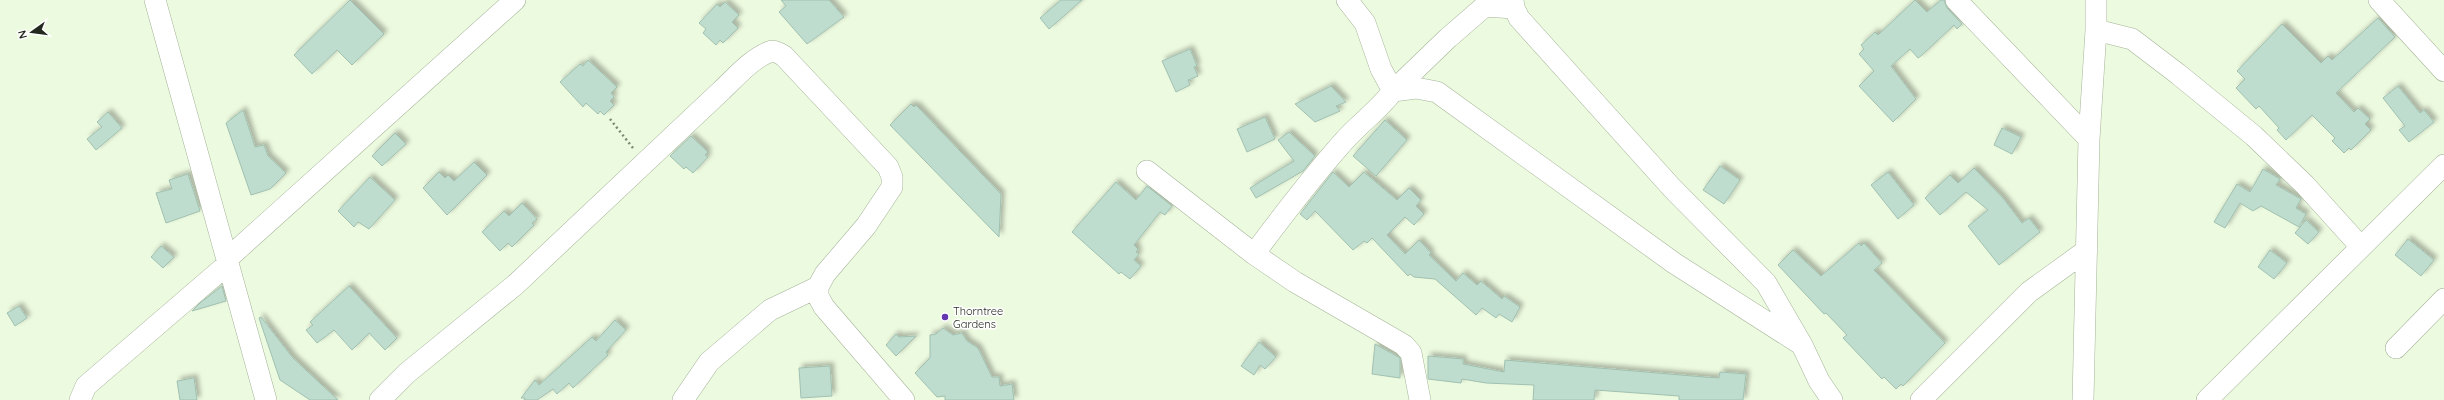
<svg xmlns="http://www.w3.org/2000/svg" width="2444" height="400" font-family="Quicksand,sans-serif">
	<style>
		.building { fill: #beddce; stroke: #a1c0b0; filter: url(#shadow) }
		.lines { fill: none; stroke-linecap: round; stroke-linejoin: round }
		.minor-casing { stroke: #a5b399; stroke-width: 22 }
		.path { stroke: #7d8775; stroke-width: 2.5; stroke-dasharray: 2 3; stroke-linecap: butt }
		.minor { stroke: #fff; stroke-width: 21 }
		.poi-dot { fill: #6537af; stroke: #fff; stroke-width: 1.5 }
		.labels { text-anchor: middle; stroke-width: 3; stroke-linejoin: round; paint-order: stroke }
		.poi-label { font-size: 11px; fill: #23291e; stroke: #fff; text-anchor: start }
	</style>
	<defs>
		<filter id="shadow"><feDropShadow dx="3.5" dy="-3.5" stdDeviation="2" flood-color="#0004"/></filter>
	</defs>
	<rect width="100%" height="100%" fill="#ecfadf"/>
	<!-- building -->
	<path class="building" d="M350,0L384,34L352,65L337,50L312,74L294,55Z
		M781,0H829L844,17L807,44L779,12L786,6Z
		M1061,0H1082L1049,29L1040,18Z
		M1915,0L1927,12L1941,0H1944L1947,8L1962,24L1957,29L1954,25L1921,56L1918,58L1910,49L1891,66L1916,99L1893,122L1859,86L1874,71L1859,54L1864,49L1861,45L1875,32L1878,35Z
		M725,2L739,15L732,22L738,28L723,43L720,40L716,45L703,33L706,29L699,23L717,4L720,7Z
		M2378,18L2395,37L2336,93L2354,112L2358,108L2370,119L2365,124L2371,130L2351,150L2349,148L2344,153L2332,141L2335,138L2312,115L2286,140L2277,130L2279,128L2259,106L2256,109L2236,88L2245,79L2237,71L2282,24L2321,63L2328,56L2332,60Z
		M1190,49L1197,66L1194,67L1198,76L1188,80L1190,85L1176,92L1162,61Z
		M588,60L617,87L611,93L614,97L610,101L614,105L604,115L600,111L598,114L586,103L583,107L560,82L580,64L583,66Z
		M1331,86L1346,102L1336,106L1340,111L1315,122L1295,104Z
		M2398,86L2420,113L2424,110L2434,122L2409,142L2399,130L2405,126L2383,98Z
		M911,104L914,107L916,105L1001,194L999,237L890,125Z
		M243,110L255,147L264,145L268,156L286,173L270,189L251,195L226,123Z
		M108,112L122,128L96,150L87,139L102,127L97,122Z
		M1265,117L1275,139L1247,152L1237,129Z
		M1385,120L1407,140L1376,176L1353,156Z
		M2002,128L2021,137L2012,154L1994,145Z
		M1289,132L1315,156L1303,171L1256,198L1250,188L1294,161L1278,140Z
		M395,133L406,144L382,166L372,156Z
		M691,136L708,152L705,155L708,157L693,173L686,167L684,169L670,156Z
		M474,162L487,175L447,215L423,188L439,172L445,178L448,175L454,181Z
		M1720,166L1740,180L1724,204L1703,190Z
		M1974,168L2003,198L2022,223L2029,218L2040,232L1999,265L1968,226L1988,210L1966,192L1940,215L1925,198L1950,175L1958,183Z
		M2263,169L2280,179L2276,185L2301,199L2296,208L2306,214L2299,227L2261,206L2253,211L2240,203L2225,228L2214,222L2237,184L2250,192Z
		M1333,172L1349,187L1364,172L1397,200L1409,188L1421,200L1416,206L1424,214L1414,225L1405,217L1387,235L1405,254L1419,240L1431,253L1429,255L1456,281L1463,273L1477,285L1481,281L1502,299L1504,296L1520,307L1512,322L1499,314L1496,318L1482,308L1476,315L1435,279L1414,277L1410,274L1408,276L1372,238L1367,243L1364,241L1353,250L1315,211L1307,220L1300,214Z
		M1888,172L1914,205L1898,219L1871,185Z
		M188,174L200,211L166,223L156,193L172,189L169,180Z
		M370,177L395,200L369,229L358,222L354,227L338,211Z
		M1116,182L1136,200L1147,186L1172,206L1165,215L1160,212L1134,245L1138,249L1136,252L1139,254L1134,260L1141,266L1130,279L1121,272L1119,274L1072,232Z
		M522,203L537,219L532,223L534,225L512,247L508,243L500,251L482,232L504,211L509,216Z
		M2306,220L2319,232L2308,244L2295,233Z
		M2408,239L2434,260L2421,276L2395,255Z
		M1859,243L1861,246L1864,243L1882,263L1874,270L1945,343L1903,386L1901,384L1896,389L1884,377L1882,379L1843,338L1847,335L1826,313L1824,314L1778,265L1793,250L1821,276Z
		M161,246L174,257L163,268L151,257Z
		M2270,250L2287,263L2274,279L2258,267Z
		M222,286L226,301L192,311L200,303Z
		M349,286L397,338L385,350L369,333L352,350L334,330L317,343L306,330L313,325L310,322Z
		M19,306L27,318L15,326L7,313Z
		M261,317L293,358L338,400H310L280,380L259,318Z
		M615,320L626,330L606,352L608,355L573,388L569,383L557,394L553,389L537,400H524L525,398H521L535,380L539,385L592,337L596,341Z
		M943,328L953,335L962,333L967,341L978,348L992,377H999L1000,386L1012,384L1014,400H945V396L937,397L915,373L930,358V335L936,334Z
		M896,334L899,337L916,336L896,356L886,345Z
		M1259,342L1276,357L1265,369L1260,365L1254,375L1241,366Z
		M1375,344L1400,358V378L1372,374Z
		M1428,356L1463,359V364L1504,372L1505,360L1704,377L1719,378L1720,372L1746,374L1743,400H1679V396L1595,390L1594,400H1533L1534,385L1486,383L1462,379L1461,383L1428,379Z
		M830,366L832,396L801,398L799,368Z
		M194,378L197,400H180L177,381Z"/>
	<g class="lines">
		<!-- minor casing -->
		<g class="minor-casing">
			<path id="minor" d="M155,0L266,400
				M1513,0L1514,8L1519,18L1672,188L1766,283L1802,345L1819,381L1832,400
				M1956,0L2089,139
				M2379,0L2444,71
				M2096,30L2132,39L2178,74L2254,136L2305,185L2361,247
				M1393,91L1416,88L1437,92L1674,263L1799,343
				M1393,91L1448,38L1485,6L1514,8
				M1147,171L1254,254L1295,282L1404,345L1411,353L1420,400
				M1254,254C1283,215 1312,177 1344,141C1360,123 1379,110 1393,91L1381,69L1365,23L1347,0
				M227,259L515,0
				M2396,348L2444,299
				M80,400L86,386L229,263
				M380,400L407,373L515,285L721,91C735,78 751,59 769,52C774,50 779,53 784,56L888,167L892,177V187L866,226L825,274L818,287V296L824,307L904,400
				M683,400L709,362L770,310L818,287
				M1921,400L2029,292L2087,250
				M2083,400L2089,139L2096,30V0
				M2207,400L2444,165"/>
		</g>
		<!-- path -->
		<path class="path" d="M610,119L633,148"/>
		<!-- minor -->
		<use href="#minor" class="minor"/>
	</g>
	<!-- markers -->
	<circle class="poi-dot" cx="945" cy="317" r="4"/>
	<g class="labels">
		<!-- poi labels -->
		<g class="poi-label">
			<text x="953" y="315">Thorntree<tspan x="953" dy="13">Gardens</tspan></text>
		</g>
	</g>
	<!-- north arrow -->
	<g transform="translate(32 32) rotate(256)" stroke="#ffffff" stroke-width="3" paint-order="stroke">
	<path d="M0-3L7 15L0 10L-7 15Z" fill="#23291e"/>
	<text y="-6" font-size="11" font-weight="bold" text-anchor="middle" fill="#23291e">N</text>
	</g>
</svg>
